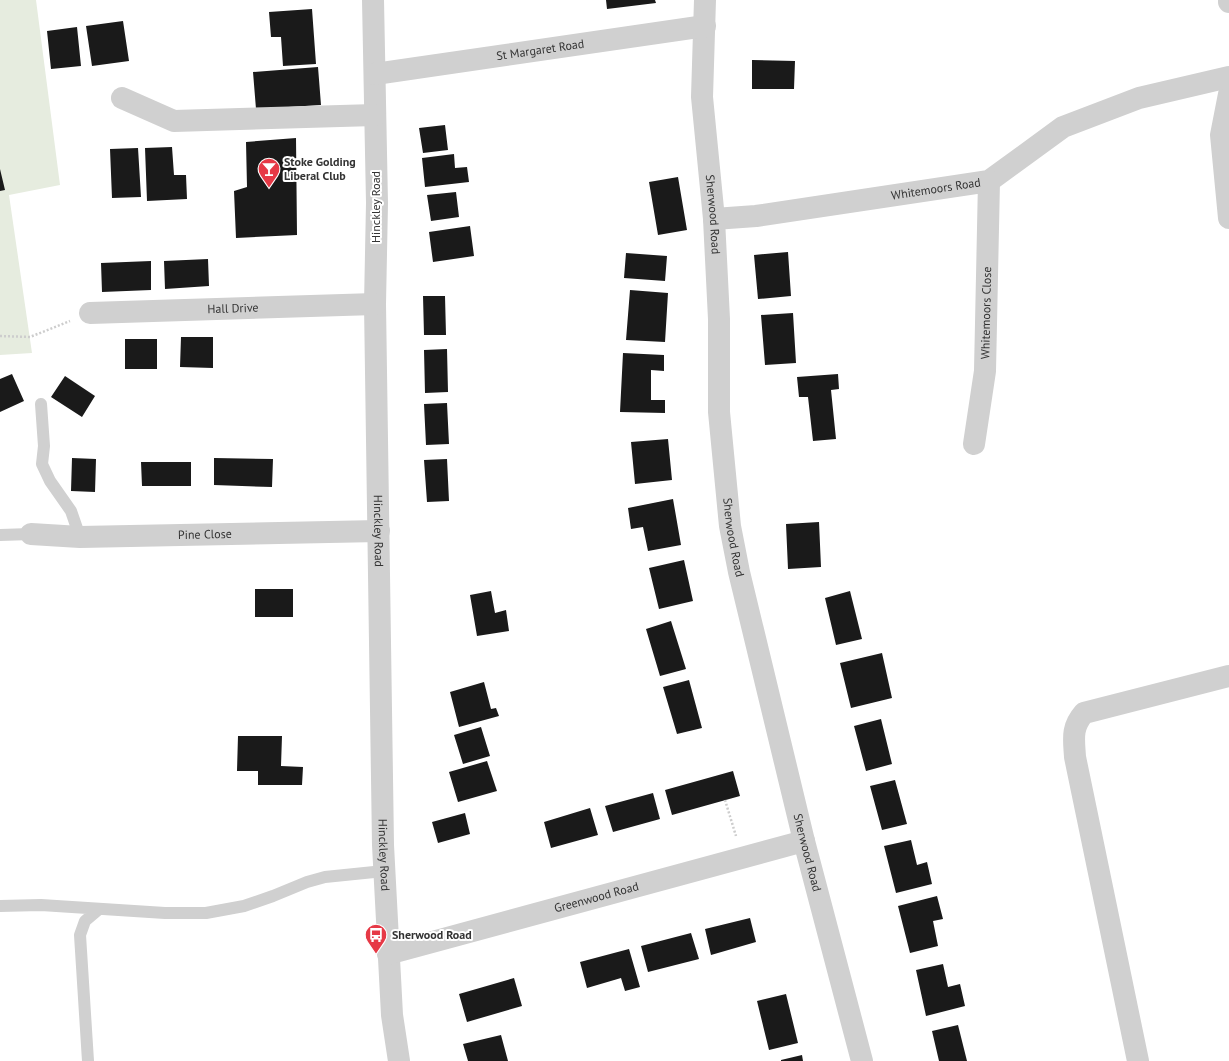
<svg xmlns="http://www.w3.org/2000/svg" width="1229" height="1061" font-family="'PT Sans',sans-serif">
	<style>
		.green { fill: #e6ecdf }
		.building { fill: #1a1a1a }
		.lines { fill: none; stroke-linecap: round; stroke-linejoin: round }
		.path { stroke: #cdcdcd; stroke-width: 2.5; stroke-dasharray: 2 2; stroke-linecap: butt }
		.lane { stroke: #d0d0d0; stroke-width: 12 }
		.street { stroke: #d0d0d0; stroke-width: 22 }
		.labels { text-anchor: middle; stroke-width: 4; stroke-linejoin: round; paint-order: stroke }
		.street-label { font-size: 12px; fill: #333; stroke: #fff }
		.poi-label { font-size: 12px; font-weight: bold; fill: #333; stroke: #fff; text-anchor: start }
	</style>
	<rect width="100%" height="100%" fill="#fff"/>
	<!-- green -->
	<path class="green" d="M0,0H36L60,185L9,195L32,353L0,355Z"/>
	<!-- building -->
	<path class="building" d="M606,0H655L656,3L607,9Z
		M312,9L316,64L283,66L281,37H271L269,12Z
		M123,21L129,61L92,66L86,26Z
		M77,27L81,66L51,69L47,31Z
		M752,60L795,61L794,89H752Z
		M318,67L321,105L256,109L253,72Z
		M445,125L448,150L423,153L419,128Z
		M296,138L297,235L236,238L234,191L247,187L246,142Z
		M172,147L174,175H186L187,199L147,201L145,148Z
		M138,148L141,197L112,198L110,149Z
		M454,154L455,168L467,167L469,182L425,187L422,158Z
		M0,169L5,190L0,191Z
		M678,177L687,230L658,235L649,182Z
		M456,192L459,217L431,221L427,195Z
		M470,226L474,256L433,262L429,232Z
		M788,252L791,296L758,299L754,255Z
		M626,253L667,256L665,281L624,278Z
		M208,259L209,286L165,289L164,261Z
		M151,261V290L102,292L101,263Z
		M630,290L668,293L665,342L626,340Z
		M423,296H445L446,335H424Z
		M793,313L796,363L765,365L761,315Z
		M181,337H213V368L180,367Z
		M125,339H157V369H125Z
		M447,349L448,392L425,393L424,350Z
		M623,353L664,355V371L651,370V400H665V413L620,412Z
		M12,374L24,401L0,412V379Z
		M838,374L839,389L831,390L836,439L813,441L808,397H799L797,377Z
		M65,376L95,396L82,417L51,397Z
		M447,403L449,444L426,445L424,404Z
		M668,439L672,480L635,484L631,442Z
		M72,458L96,459L95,492L71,491Z
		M214,458L273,459L272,487L214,485Z
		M447,459L449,501L427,502L424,460Z
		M141,462H191V486H142Z
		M673,499L681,545L648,551L643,527L631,529L628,508Z
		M819,522L821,567L788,569L786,524Z
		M684,560L693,601L659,609L649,568Z
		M255,589H293V617H255Z
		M491,591L495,613L506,610L509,631L477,636L470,595Z
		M850,591L862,639L836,645L825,598Z
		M671,621L686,669L660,676L646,629Z
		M882,653L892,698L851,708L840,663Z
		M689,680L702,728L677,734L663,687Z
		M484,682L491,709L496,708L499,716L459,727L450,692Z
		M881,719L892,764L866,771L854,726Z
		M481,727L490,756L463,764L454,735Z
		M238,736H282L281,766L303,767L302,785H258V771H237Z
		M487,761L497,791L458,802L449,772Z
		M733,771L740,796L672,815L665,790Z
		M895,780L907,824L882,830L870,786Z
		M653,793L660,819L613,832L605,806Z
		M590,808L598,835L551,848L544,822Z
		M465,813L470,834L438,843L432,822Z
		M911,840L917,865L927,862L932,884L896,893L884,846Z
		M937,896L943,919L933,921L938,946L910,953L898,906Z
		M750,918L756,942L711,955L705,929Z
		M691,933L699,959L648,972L641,946Z
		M629,949L640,987L625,991L621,978L587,988L580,962Z
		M943,964L948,987L960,984L965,1006L926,1016L916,970Z
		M514,978L522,1006L467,1022L459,994Z
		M786,994L798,1043L769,1050L757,1001Z
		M958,1025L967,1061H939L932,1031Z
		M501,1035L508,1061H468L463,1044Z
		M802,1055L803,1061H781V1060Z"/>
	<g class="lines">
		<!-- path -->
		<path class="path" d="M0,336L30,337L70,321
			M725,800L736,836"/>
		<!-- lane -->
		<path class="lane" d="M41,404L44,446L42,464L50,481L71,511L80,537
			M0,535L31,534
			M0,906L41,905L165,913H206L244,906L273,896L307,882L325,877L384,871
			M88,1061L80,935L85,921L98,910"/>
		<!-- street -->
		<g class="street">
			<path id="s1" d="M373,0L377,203L375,304L383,845L392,1015L399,1061"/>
			<path id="s2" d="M705,0L702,97L714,219L719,319V412L730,526L739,572L804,841L862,1061"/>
			<path d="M1229,0V2"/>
			<path id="s3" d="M375,74L705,26"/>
			<path d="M1229,94L1221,135L1229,218"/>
			<path d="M122,98L174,121L375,115"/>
			<path id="s4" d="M714,219L756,216L989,181L1063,127L1139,98L1229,77"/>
			<path id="s5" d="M90,313L375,304"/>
			<path id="s6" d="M974,444L985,371L989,181"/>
			<path id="s7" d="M31,534L80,537L379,531"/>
			<path id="s8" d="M388,954L804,841"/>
			<path d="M1138,1061L1075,757C1074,739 1071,728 1084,713L1229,676"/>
		</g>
	</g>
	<!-- icons -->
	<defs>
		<g id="bar-pin" transform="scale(1.15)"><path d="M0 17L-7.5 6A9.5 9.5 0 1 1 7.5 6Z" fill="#e63946" stroke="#fff"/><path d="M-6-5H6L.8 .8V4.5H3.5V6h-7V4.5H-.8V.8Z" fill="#fff"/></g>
		<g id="bus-pin" transform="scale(1.15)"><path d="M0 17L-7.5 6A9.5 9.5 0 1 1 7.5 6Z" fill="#e63946" stroke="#fff"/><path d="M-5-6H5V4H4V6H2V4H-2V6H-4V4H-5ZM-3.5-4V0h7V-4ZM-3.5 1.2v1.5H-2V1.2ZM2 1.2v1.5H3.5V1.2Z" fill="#fff"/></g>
	</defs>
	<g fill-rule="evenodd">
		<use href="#bar-pin" x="269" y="169"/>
		<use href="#bus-pin" x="376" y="935"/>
	</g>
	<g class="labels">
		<!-- street labels -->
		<g class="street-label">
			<text dy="4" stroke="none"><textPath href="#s3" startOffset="167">St Margaret Road</textPath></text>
			<text dy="4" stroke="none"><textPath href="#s4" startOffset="224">Whitemoors Road</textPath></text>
			<text transform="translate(376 207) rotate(-90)" y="4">Hinckley Road</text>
			<text dy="4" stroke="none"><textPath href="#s2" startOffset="215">Sherwood Road</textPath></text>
			<text dy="4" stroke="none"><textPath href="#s5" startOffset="143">Hall Drive</textPath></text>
			<text dy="4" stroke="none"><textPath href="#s6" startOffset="132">Whitemoors Close</textPath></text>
			<text dy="4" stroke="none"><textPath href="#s1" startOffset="531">Hinckley Road</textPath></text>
			<text dy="4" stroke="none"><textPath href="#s7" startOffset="174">Pine Close</textPath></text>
			<text dy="4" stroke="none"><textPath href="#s2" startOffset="539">Sherwood Road</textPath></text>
			<text dy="4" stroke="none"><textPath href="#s2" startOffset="863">Sherwood Road</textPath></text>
			<text dy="4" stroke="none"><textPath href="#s1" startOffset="855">Hinckley Road</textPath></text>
			<text dy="4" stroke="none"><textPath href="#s8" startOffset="216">Greenwood Road</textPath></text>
		</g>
		<!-- poi labels -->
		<g class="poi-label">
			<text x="284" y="166">Stoke Golding<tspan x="284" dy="14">Liberal Club</tspan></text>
			<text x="392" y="939">Sherwood Road</text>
		</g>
	</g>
</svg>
